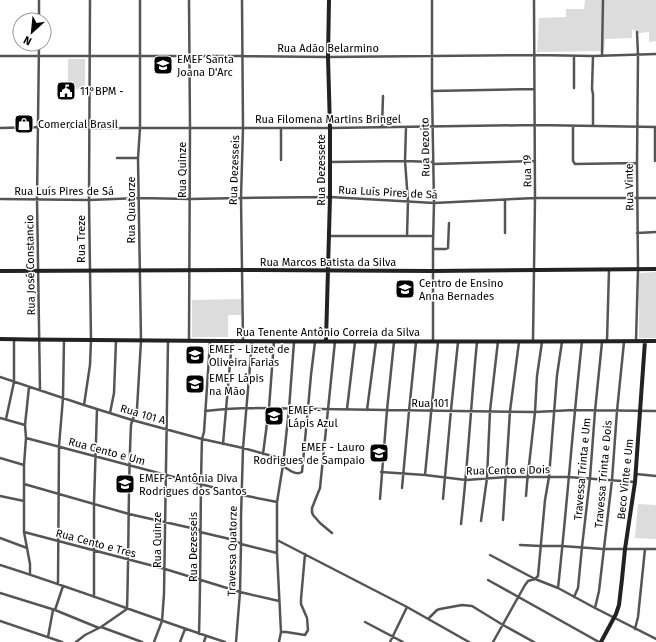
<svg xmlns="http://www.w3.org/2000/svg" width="656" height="642" font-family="'Fira Sans',sans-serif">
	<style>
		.green { fill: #dcdcdc }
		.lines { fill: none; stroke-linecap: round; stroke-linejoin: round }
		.street { stroke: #555; stroke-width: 2.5 }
		.secondary { stroke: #222; stroke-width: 4 }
		.labels { text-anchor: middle; stroke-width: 3; stroke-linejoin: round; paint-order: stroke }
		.street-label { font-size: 11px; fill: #000; stroke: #fff }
		.poi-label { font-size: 11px; fill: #000; stroke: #fff; text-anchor: start }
	</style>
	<rect width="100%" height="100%" fill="#fff"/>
	<!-- green -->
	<path class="green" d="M585,0H656V41L649,42V32L639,33L632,29V38L605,39L604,51L537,52L539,18L566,17V9H584Z
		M68,59H85V89H68Z
		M656,272V338H639V273Z
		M241,299V315H228V337H192V300Z
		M638,504L656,505V539L635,538Z"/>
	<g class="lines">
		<!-- street -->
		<path class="street" d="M39,0V20
			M242,0L243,128L241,198L243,341
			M432,0V91L434,203L433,244V341
			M39,44L37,199L40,390
			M0,56H243L328,57L535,55L593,56L656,54
			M574,56V88
			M593,56L592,89L593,94V125
			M602,56L603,0
			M432,91L534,89
			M573,126V161L575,164L637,163
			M382,127L383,96
			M406,127L405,161L408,201L407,236
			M0,128L38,127L89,128H330L535,125L656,127
			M117,158H138
			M281,160V128
			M655,161V127
			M330,162L405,161L433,162
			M433,164L535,161
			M0,199L89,200L139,198L190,199L241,198L330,197L434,203L535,198H656
			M505,233V200
			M637,233L656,232
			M329,236H433
			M433,249H446L448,248L449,223
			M189,340L190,128L189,0
			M533,341L535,198L534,0
			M607,341L609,270
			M636,341L638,269L637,163L638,55L637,32
			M0,377L84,405L132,420L202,439L243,448L283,459
			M29,387L25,425L26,438L24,465V532L30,564V574
			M84,405L90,365L91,340L89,200L90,0
			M347,409L355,342
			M367,410L376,342
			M205,411L226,409L247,408L387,410L535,412L574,410L656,411
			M110,413L114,393L116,341
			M0,418L25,425
			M6,419L14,382V339
			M26,438L242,495L277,502
			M223,444L232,341
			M263,454L269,408L274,341
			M0,458L24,465
			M283,466C288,469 295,476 302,472L308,408L311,375L315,342
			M381,472L425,475L466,480L507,477H568L635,482
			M636,474L656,476
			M425,475L438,342
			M24,484L129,514L200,530
			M402,488L409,411L416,342
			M0,496L24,501
			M526,496L527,483L535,412L537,376L542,342
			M380,499L387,410L394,342
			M443,499L451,410L458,342
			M503,520L510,411L519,342
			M481,521L487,478L490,411L498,341
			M461,524C468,463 471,403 477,342
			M24,532L165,569L240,592L279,601
			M200,532L234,540L241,544L277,553
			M332,533L320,523L313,515L312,512V508L320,488L335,341
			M0,538L27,548
			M277,540L407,607L469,642
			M520,545L541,546H562L603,549H656
			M490,555L535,579L558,588L595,608L656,639
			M0,565C76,589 149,617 225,642
			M488,580L599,642
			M58,584L59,446L63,398L64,340
			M558,588C567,506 573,423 582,341
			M0,593L55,610L99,628
			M94,597V503L97,409
			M574,597L578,588L582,547L590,478L595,411L602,342
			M595,608L599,591L612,480L617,411L624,342
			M55,610L63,586
			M428,619L437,610L440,609L462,605L472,606L503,625L534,642
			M0,621L62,642
			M365,622L403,642
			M101,627L142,642
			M635,629L638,617L645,549
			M281,632H286L305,635L308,630L307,618L301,604V599L305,554
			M199,634C201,569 200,504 202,439L204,432L210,342
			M48,637L53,610
			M76,642L85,635L101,627L127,609C129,547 128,486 131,425C132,419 135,415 137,409L141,341L138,158L140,128V0
			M154,642L162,621L164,594L168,341
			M180,642L185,629
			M204,642L206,636
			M236,642L240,592L241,544V517L243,448L252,342
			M279,642L281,632L277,553V502L283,465L289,409L294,342
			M390,642L407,607
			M493,642L525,585L528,581L535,579L538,576L545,500L549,477L557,375L562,342"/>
		<!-- secondary -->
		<path class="secondary" d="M0,271L242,270L433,271L656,269
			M0,339C219,342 437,342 656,341
			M326,341L330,197V128L328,57L329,0
			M601,642L616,614L619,605L622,579L625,549L635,482L645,341"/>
	</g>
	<!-- icons -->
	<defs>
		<g id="school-square" transform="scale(1)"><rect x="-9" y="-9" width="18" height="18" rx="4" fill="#000" stroke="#fff"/><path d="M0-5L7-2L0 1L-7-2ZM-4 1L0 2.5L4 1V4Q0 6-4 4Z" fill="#fff"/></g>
		<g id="civic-square" transform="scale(1)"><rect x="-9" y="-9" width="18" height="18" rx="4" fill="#000" stroke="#fff"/><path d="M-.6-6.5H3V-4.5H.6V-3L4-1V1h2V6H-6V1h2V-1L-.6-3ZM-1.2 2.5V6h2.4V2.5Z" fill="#fff"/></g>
		<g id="shop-square" transform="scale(1)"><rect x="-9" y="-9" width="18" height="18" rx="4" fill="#000" stroke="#fff"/><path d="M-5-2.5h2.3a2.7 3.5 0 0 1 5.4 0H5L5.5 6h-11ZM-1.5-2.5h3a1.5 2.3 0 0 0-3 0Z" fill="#fff"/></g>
	</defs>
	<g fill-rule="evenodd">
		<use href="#school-square" x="163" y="65"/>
		<use href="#civic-square" x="66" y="91"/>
		<use href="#shop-square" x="24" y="124"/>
		<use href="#school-square" x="405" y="289"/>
		<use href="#school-square" x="195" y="355"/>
		<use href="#school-square" x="195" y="384"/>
		<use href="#school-square" x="274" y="416"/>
		<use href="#school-square" x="379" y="453"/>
		<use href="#school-square" x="125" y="484"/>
	</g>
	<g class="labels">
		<!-- street labels -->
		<g class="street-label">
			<text x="328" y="52">Rua Adão Belarmino</text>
			<text x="328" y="123">Rua Filomena Martins Bringel</text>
			<text transform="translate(425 147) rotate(-91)" y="4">Rua Dezoito</text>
			<text transform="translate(182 170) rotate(-90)" y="4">Rua Quinze</text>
			<text transform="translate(234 170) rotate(-88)" y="4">Rua Dezesseis</text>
			<text transform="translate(321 170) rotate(-90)" y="4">Rua Dezessete</text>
			<text transform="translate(527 171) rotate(-91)" y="4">Rua 19</text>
			<text transform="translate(629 187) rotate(-91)" y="4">Rua Vinte</text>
			<text x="64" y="195">Rua Luís Pires de Sá</text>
			<text transform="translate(388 192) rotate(3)" y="4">Rua Luís Pires de Sá</text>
			<text transform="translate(131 210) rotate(-90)" y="4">Rua Quatorze</text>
			<text transform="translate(81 239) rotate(-90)" y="4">Rua Treze</text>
			<text x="328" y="266">Rua Marcos Batista da Silva</text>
			<text transform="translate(30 265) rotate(-91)" y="4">Rua José Constancio</text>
			<text x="328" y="336">Rua Tenente Antônio Correia da Silva</text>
			<text x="430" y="407">Rua 101</text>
			<text transform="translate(143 414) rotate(16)" y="4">Rua 101 A</text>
			<text transform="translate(107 451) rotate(15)" y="4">Rua Cento e Um</text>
			<text transform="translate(582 469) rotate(-85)" y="4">Travessa Trinta e Um</text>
			<text transform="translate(508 470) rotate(-1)" y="4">Rua Cento e Dois</text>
			<text transform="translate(603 474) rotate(-85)" y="4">Travessa Trinta e Dois</text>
			<text transform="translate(625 479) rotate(-84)" y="4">Beco Vinte e Um</text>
			<text transform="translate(157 540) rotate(-90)" y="4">Rua Quinze</text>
			<text transform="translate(96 543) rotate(15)" y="4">Rua Cento e Tres</text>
			<text transform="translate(193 547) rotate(-90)" y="4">Rua Dezesseis</text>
			<text transform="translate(232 551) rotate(-89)" y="4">Travessa Quatorze</text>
		</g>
		<!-- poi labels -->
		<g class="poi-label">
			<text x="177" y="63">EMEF Santa<tspan x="177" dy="13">Joana D'Arc</tspan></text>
			<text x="80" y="95">11°BPM -</text>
			<text x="38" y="128">Comercial Brasil</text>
			<text x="419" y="287">Centro de Ensino<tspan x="419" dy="13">Anna Bernades</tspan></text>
			<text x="209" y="353">EMEF - Lizete de<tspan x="209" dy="13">Oliveira Farias</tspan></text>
			<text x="209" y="382">EMEF Lápis<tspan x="209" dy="13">na Mão</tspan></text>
			<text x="288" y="414">EMEF -<tspan x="288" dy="13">Lápis Azul</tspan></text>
			<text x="365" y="451" text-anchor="end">EMEF - Lauro<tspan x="365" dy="13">Rodrigues de Sampaio</tspan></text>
			<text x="139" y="482">EMEF - Antônia Diva<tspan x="139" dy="13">Rodrigues dos Santos</tspan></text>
		</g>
	</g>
	<!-- north arrow -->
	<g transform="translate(32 32) rotate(207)"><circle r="19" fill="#ffffff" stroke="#999999"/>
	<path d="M0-3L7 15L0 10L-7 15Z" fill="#000000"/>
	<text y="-6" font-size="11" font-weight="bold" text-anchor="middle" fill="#000000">N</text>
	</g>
</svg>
